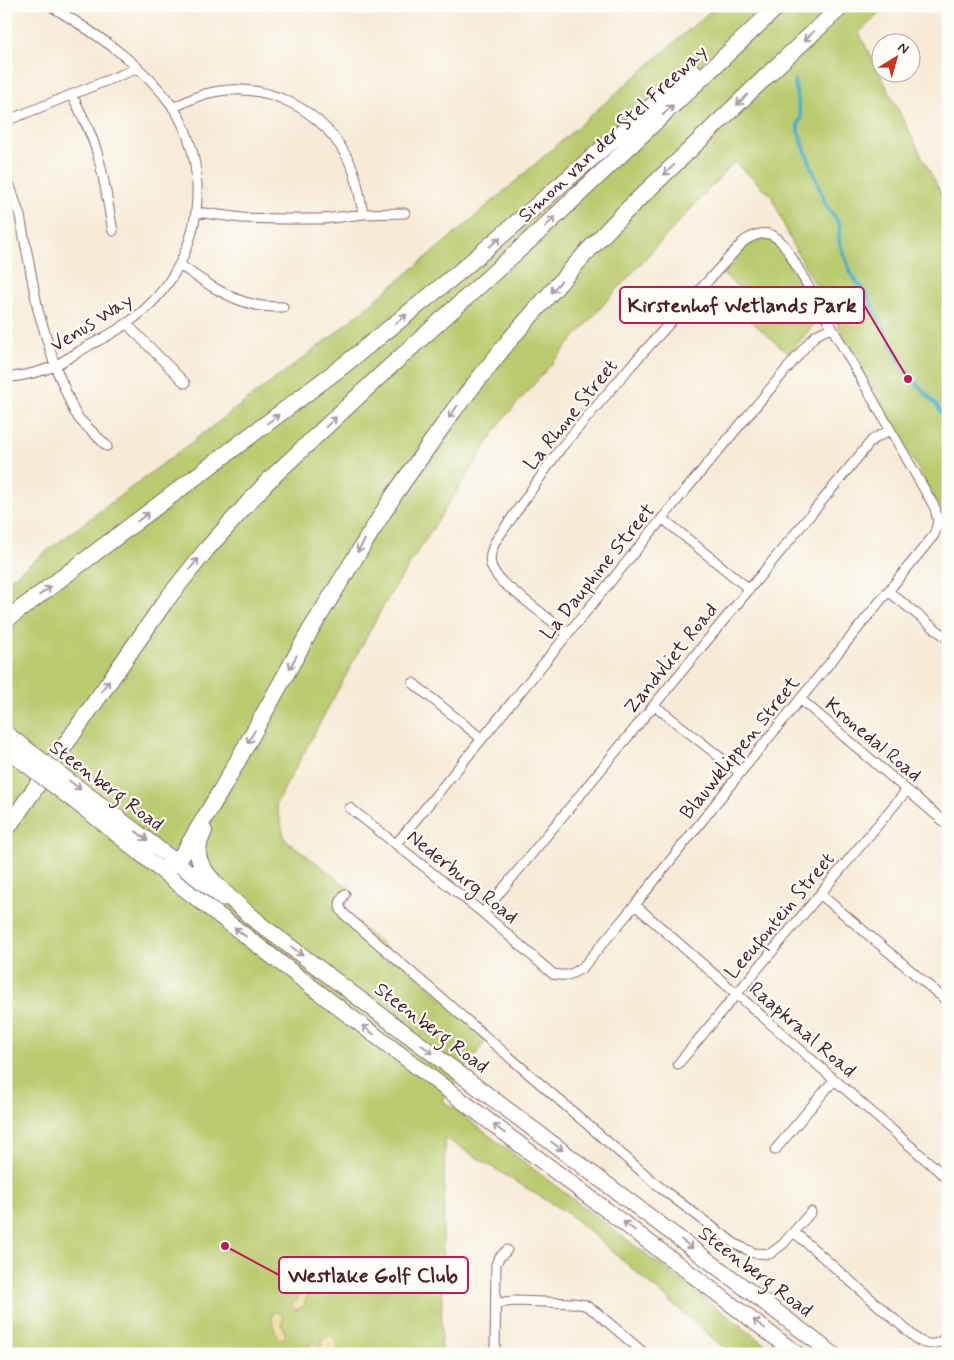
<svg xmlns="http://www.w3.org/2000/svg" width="954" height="1360" font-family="Mynerve,sans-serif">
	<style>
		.green { fill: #b9cb6e; stroke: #82754c }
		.sand { fill: #eeda9e; stroke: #9c7c64 }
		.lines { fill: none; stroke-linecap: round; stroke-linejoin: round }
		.stream { stroke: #46adc5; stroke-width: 4 }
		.street-casing { stroke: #876667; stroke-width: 11 }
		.primary-casing { stroke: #876667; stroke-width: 17 }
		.highway-casing { stroke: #876667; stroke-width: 18 }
		.street { stroke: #fff; stroke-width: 9 }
		.primary { stroke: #fff; stroke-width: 15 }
		.highway { stroke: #fff; stroke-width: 16 }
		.primary-bridge-casing { stroke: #876667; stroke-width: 17; stroke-linecap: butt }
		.primary-bridge { stroke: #fff; stroke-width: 15 }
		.oneway { stroke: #ae9aa0 }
		.labels { text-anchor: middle; stroke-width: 4.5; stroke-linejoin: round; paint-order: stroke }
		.street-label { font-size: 20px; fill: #4a1f2b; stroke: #fdfcf7 }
		.leader { fill: none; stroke: #c2185b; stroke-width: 2 }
		.callout-dot { fill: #c2185b; stroke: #fdfcf7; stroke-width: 2 }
		.callout { fill: #fdfcf7; stroke: #c2185b; stroke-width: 2 }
		.callout-label { font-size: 21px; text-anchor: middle; font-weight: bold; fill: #4a1f2b }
	</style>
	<rect width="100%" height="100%" fill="#fdfcf7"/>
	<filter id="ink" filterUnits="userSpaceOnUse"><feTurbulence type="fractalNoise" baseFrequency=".02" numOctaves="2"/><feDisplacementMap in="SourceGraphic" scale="10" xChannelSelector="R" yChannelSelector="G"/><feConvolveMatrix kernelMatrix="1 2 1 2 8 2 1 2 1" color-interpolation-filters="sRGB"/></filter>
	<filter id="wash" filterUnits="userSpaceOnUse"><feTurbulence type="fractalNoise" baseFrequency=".0096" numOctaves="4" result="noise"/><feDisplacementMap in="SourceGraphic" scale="20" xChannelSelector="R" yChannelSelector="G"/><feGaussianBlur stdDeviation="1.12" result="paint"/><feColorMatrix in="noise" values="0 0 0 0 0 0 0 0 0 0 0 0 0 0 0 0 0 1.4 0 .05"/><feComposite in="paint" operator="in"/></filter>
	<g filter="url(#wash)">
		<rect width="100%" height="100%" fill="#f7ebd7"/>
		<!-- green -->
		<path class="green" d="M716,6H887L859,33L948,207V518L943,514L792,243L771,195L734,162L610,297L501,422L385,603L276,804L285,839L349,888L340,902V908L488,1038L442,1100L778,1354H731L570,1215L445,1138L441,1354H6V582L327,340L463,227Z
			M762,239L770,240L778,245L814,309L816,318L813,326L789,354L751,321L762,308L723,274L749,245Z"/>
		<!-- sand -->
		<path class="sand" d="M300,1284L308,1287V1291L304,1306L297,1310L292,1308V1304C303,1299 296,1295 296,1287Z
			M273,1312L279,1313L283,1317L282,1325L286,1335L284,1338L280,1339C274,1333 270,1321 273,1312Z
			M330,1335L334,1337C337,1342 340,1348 336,1354H312L309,1350L311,1343H314L319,1346L322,1345L324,1338Z"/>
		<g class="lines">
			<!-- stream -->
			<path class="stream" d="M794,80L801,119L798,123V131L826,205L840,225L839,241L851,273L858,284L863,288L873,307L901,363L914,381L937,406L948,422"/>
		</g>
	</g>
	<g filter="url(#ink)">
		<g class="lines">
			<!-- street casing -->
			<g class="street-casing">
				<path id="street" d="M72,95C82,115 92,134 98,156C105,180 108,206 113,231
					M173,108C183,103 194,97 205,94C266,78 325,110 351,165C358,180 360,198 363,214
					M6,121L138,68
					M6,174L20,216L38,310L55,366L74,411L80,420L107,446
					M196,212L242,218L282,219H324L363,214L405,213
					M180,265C203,281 227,299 256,305C265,307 274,307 283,307
					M127,324L185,383
					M6,378C22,376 39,373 54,366C66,360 78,352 90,345C102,339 115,332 126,324C172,293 199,241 197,186C196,158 188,130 173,107C142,63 96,34 51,6
					M662,518L749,589
					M888,591L948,639
					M413,683L482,739
					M800,699L948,825
					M654,705L740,773
					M350,808L483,913L553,974C567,977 571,975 583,967L635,905L740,773L934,535L938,522L935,508L788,251C776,232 764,228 744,241L630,367L560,449L495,542C487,560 489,567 502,582L568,634
					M396,844L679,498L811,340L816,335L832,327
					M345,894C340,902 337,905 344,914L662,1189L735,1244L754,1253L770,1254L783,1244L811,1212
					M820,894L948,1002
					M635,905L948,1179
					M483,913L872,440L890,430
					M678,1064L907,790
					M775,1150L834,1080
					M794,1232L918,1340C930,1347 939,1345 948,1335
					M496,1303L515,1301L573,1303L585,1305L596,1312L645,1354
					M495,1354L496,1264L499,1258L507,1250"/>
			</g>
			<!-- primary casing -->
			<g class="primary-casing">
				<path id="primary" d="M104,807L223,898
					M99,820L178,884L347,1014L797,1354
					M248,915L833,1354"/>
			</g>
			<!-- highway casing -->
			<g class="highway-casing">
				<path id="highway" d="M6,620L344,365L458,273L665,95L694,72
					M6,830L164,603L206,550L267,482L383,373L543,228L778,6
					M204,831C201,837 198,845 198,853C199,876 241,907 258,922
					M160,869L167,868L172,866L176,863L184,852L223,787L311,629L394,495L454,410L512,337L585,254L624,213L777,66L842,6"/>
			</g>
			<!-- street -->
			<use href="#street" class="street"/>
			<!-- primary -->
			<use href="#primary" class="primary"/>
			<!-- highway -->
			<use href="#highway" class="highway"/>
			<!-- primary-bridge casing -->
			<g class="primary-bridge-casing">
				<path id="primary-bridge" d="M8,735L104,807
					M6,749L99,820"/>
			</g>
			<!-- primary-bridge -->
			<use href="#primary-bridge" class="primary-bridge"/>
		</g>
		<!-- one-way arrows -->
		<defs><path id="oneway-shaft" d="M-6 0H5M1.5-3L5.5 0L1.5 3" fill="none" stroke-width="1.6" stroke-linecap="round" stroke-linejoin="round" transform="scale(1.25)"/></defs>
		<g class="oneway">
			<use href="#oneway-shaft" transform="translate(809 36) rotate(137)"/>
			<use href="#oneway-shaft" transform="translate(742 100) rotate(136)"/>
			<use href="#oneway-shaft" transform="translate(668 110) rotate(-44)"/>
			<use href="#oneway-shaft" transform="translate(669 170) rotate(136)"/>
			<use href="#oneway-shaft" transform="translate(550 222) rotate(-44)"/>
			<use href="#oneway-shaft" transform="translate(495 242) rotate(-40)"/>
			<use href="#oneway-shaft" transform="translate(556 287) rotate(131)"/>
			<use href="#oneway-shaft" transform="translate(401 319) rotate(-39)"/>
			<use href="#oneway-shaft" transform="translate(453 412) rotate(126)"/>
			<use href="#oneway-shaft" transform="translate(273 419) rotate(-37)"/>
			<use href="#oneway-shaft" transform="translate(331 422) rotate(-43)"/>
			<use href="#oneway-shaft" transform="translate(143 517) rotate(-37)"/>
			<use href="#oneway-shaft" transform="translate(361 546) rotate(122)"/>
			<use href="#oneway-shaft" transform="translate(194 564) rotate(-51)"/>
			<use href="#oneway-shaft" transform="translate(45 591) rotate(-37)"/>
			<use href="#oneway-shaft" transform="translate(293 662) rotate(119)"/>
			<use href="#oneway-shaft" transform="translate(105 686) rotate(-55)"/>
			<use href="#oneway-shaft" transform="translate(251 737) rotate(119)"/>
			<use href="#oneway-shaft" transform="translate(75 785) rotate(37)"/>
			<use href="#oneway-shaft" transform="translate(142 836) rotate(38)"/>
			<use href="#oneway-shaft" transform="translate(240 932) rotate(-142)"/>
			<use href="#oneway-shaft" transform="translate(297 951) rotate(37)"/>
			<use href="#oneway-shaft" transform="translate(368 1030) rotate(-143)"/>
			<use href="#oneway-shaft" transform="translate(427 1049) rotate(37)"/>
			<use href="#oneway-shaft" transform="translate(499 1129) rotate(-143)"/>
			<use href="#oneway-shaft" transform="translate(557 1146) rotate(37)"/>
			<use href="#oneway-shaft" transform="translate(629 1226) rotate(-143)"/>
			<use href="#oneway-shaft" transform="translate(687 1244) rotate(37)"/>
			<use href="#oneway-shaft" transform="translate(759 1324) rotate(-143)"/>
		</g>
	</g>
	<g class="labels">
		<!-- street labels -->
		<g class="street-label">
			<text transform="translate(612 133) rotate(-43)" y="7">Simon van der Stel Freeway</text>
			<text transform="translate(91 322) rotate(-32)" y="7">Venus Way</text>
			<text transform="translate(570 414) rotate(-51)" y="7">La Rhone Street</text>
			<text transform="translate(597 571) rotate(-51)" y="7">La Dauphine Street</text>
			<text transform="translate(670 658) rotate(-51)" y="7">Zandvliet Road</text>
			<text transform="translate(874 739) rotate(40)" y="7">Kronedal Road</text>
			<text transform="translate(739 747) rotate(-51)" y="7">Blauwklippen Street</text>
			<text transform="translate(107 785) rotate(37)" y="7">Steenberg Road</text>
			<text transform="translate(463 876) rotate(39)" y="7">Nederburg Road</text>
			<text transform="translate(779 915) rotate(-50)" y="7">Leeufontein Street</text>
			<text transform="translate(432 1027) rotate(37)" y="7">Steenberg Road</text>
			<text transform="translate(803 1029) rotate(41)" y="7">Raapkraal Road</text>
			<text transform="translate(756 1271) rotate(37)" y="7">Steenberg Road</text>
		</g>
	</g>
	<!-- callouts -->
	<path class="leader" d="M908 379L864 305M225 1246L279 1275"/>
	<g class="callout-dot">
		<circle cx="908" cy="379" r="5"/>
		<circle cx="225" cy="1246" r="5"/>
	</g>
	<g class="callout">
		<rect x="620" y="287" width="244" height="36" rx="5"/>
		<rect x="279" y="1257" width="189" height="36" rx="5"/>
	</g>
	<g class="callout-label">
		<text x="742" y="312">Kirstenhof Wetlands Park</text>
		<text x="373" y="1282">Westlake Golf Club</text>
	</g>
	<!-- margin -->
	<rect width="954" height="1360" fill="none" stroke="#fdfcf7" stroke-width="25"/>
	<!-- north arrow -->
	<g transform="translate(896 58) rotate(37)"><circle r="24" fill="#fdfcf7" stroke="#b5a4a5"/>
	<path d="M0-4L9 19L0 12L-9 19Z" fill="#c8321e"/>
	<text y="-8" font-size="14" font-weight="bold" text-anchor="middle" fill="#4a1f2b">N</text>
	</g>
</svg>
